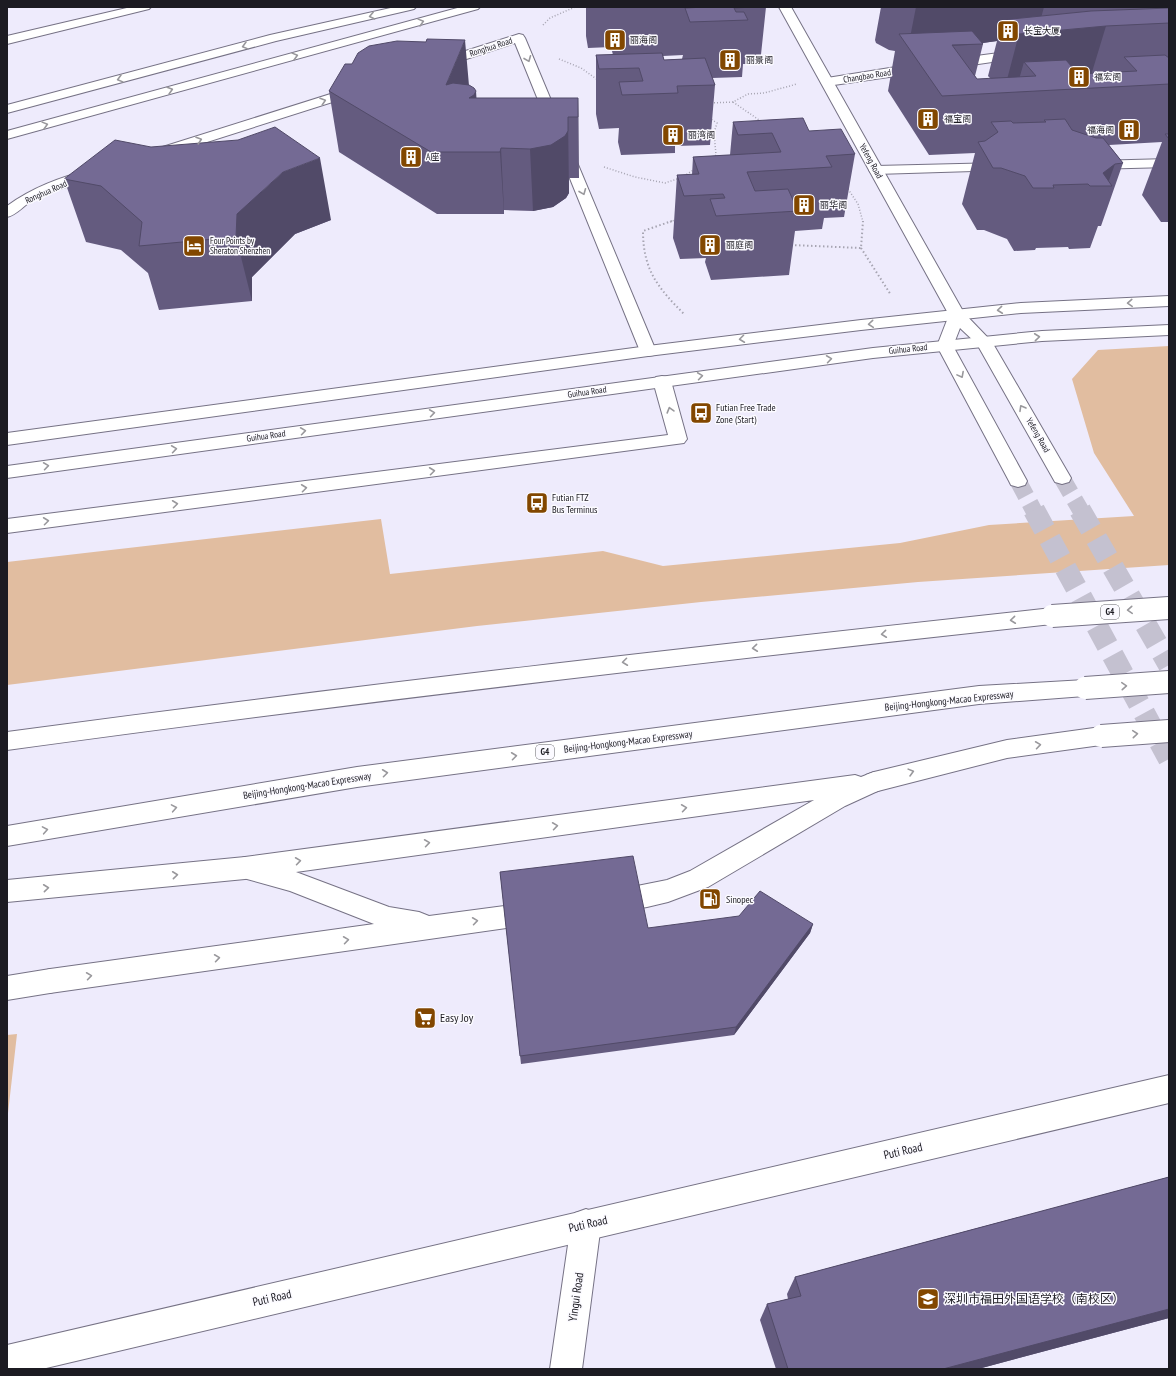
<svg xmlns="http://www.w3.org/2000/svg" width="1176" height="1376" font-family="'PT Sans Narrow','Noto Sans SC',sans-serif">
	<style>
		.green { fill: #e1bda0 }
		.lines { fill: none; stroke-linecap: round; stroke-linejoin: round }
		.tertiary-tunnel-far1 { stroke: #c4c1d0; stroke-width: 17; stroke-dasharray: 17 8; stroke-linecap: butt }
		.tertiary-tunnel { stroke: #c4c1d0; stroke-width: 22; stroke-dasharray: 22 11; stroke-linecap: butt }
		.service-casing { stroke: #767285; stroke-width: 2 }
		.minor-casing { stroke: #767285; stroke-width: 2 }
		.tertiary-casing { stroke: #767285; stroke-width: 2 }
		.secondary-casing { stroke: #767285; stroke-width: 2 }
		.motorway-casing { stroke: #767285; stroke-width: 2 }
		.path-far1 { stroke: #a7a5b2; stroke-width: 1.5; stroke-dasharray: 1 2; stroke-linecap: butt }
		.path { stroke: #a7a5b2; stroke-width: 2; stroke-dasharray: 1.5 2.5; stroke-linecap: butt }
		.service { fill: #fff; fill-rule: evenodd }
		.minor { fill: #fff; fill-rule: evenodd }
		.tertiary { fill: #fff; fill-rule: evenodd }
		.secondary { fill: #fff; fill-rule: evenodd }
		.motorway { fill: #fff; fill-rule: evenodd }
		.motorway-bridge-casing { stroke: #767285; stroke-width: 24; stroke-linecap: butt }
		.motorway-bridge { stroke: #fff; stroke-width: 22 }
		.wall { fill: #645b7f; fill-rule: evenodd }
		.shaded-wall { fill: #514a68 }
		.building { fill: #746a94; stroke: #514a68 }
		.oneway { stroke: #99989c }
		.labels { text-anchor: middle; stroke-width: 3; stroke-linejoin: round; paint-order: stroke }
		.far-poi-label { font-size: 9px; fill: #1c1b22; stroke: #fbfaff; text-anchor: start }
		.far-street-label { font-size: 9px; fill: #1c1b22; stroke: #fbfaff }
		.shield { fill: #fbfaff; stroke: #5f5e64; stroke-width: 1 }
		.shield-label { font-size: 9px; font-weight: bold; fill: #1c1b22 }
		.poi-label { font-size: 10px; fill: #1c1b22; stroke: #fbfaff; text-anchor: start }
		.street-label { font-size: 10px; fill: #1c1b22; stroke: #fbfaff }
		.near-poi-label { font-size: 12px; fill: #1c1b22; stroke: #fbfaff; text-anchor: start }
		.near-street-label { font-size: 12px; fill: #1c1b22; stroke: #fbfaff }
	</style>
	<rect width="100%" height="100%" fill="#eeebfc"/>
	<!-- green -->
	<path class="green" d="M1169,346V565L918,582L701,602L477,626L7,685V562L381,519L390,574L603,551L663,566L900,543L989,525L1134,516L1094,453L1072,379L1098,350Z
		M17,1034L7,1122V1035Z"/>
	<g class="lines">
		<!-- tertiary-tunnel-far1 -->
		<path class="tertiary-tunnel-far1" d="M1062,478L1081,511
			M1018,481L1034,511"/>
		<!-- tertiary-tunnel -->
		<path class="tertiary-tunnel" d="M1034,510L1169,759
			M1080,510L1169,665"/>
		<!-- service casing -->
		<g class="service-casing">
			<path id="service" d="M131,7H151L149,9L7,44V36Z
				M519,34L523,35L525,38L656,351L654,355L648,356L642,355L640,351L515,43L442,67H434L432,64L434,61Z
				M359,85L364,86L365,89L364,92L163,156L158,157L153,156L151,153L153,150Z
				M1169,159V167L1093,169L1088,168L1086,165L1088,162L1093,161Z
				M1001,163L1006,164L1008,167L1006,170L876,174L871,173L869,170L871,167L876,166Z
				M94,169L99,170L101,173L99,176C77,183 54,190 33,200C24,205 17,215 7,217V206C33,187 63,176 94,169Z
				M662,376L668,377L671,381L687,439L684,443L7,533V519L668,435L653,381L656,377Z
				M874,772L882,775L886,782L882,789L845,806L708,887L668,902L647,907L612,913L603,910L599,902L603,894L612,891L667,880L690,871L814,800L296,872L389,907L419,912L429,916L534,902L543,905L547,913L543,921L534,924L50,993L41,990L37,981L41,972L50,969L374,924L290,891L236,876L233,868L236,860L245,857L855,775L861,777Z"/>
		</g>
		<!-- minor casing -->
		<g class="minor-casing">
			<path id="minor" d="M1022,50L1026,51L1028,54L1026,57L827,86L823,85L821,82L823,79L827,78L915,64Z
				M586,1209L597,1213L601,1224L582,1369H550L571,1224L575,1213Z"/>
		</g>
		<!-- tertiary casing -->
		<g class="tertiary-casing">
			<path id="tertiary" d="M779,7H791L964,313L992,342L1071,478L1069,482L1062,484L1055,482L977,344L960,328L953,346L1027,481L1025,485L1018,487L1011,485L1009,481L937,346L949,315Z
				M1169,1075V1103L42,1369H7V1345Z"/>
		</g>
		<!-- secondary casing -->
		<g class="secondary-casing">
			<path id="secondary" d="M395,7H416L414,9L410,10L276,41L7,113V105L270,35Z
				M461,7H480L478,9L7,139V131Z
				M1169,296V306L1021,313L861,330L648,356L7,445V433L648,346L861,320L1021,303Z
				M1169,325V335L1042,341L873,358L7,478V466L873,348L1042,331Z"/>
		</g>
		<!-- motorway casing -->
		<g class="motorway-casing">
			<path id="motorway" d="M1052,608L1059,611L1062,616L1059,621L1052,624C703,662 355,702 7,750V732C355,685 703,646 1052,608Z
				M1085,680L1093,682L1096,688L1093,694L1085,696L979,704L357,787L7,846V826L357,767L979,686Z
				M1101,727L1109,730L1112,736L1109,742L1101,745L1007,758L874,792L866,789L862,782L866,775L874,772L1007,740Z
				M245,857L254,860L257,868L254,876L245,879L7,902V880Z
				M50,969L59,972L63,981L59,990L50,993L7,1000V976Z"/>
		</g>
		<!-- path-far1 -->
		<path class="path-far1" d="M543,25L550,18L575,7
			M559,59L581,68L598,80
			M733,102L762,122
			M711,103L733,102L748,94L764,93L797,84
			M709,118L717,123L714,133L716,155L714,157
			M604,167L635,177L665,183L680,178
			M684,176L695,169
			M848,189L858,204L863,222
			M670,222L677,219"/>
		<!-- path -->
		<path class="path" d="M672,221L643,231C643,270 658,288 685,315
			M791,245L861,248L863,221
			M861,248L891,295"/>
		<!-- service -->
		<use href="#service" class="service"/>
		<!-- minor -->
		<use href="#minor" class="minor"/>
		<!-- tertiary -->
		<use href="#tertiary" class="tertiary"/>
		<!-- secondary -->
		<use href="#secondary" class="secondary"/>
		<!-- motorway -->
		<use href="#motorway" class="motorway"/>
		<!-- motorway-bridge casing -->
		<g class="motorway-bridge-casing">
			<path id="motorway-bridge" d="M1052,616L1169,608
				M1085,688L1169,682
				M1101,736L1169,731"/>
		</g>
		<!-- motorway-bridge -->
		<use href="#motorway-bridge" class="motorway-bridge"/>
	</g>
	<!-- wall -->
	<path class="wall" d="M586,7H766L760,64H743L742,77L712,78L715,85L710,145L675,146V153L621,155L618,142L619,128L599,129L596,114V55H613L611,47L588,48L586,36ZM683,55L682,59L664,60L663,56Z
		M881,7H1169V222H1161L1142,195L1162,142L1109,145L1123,163L1101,226H1098L1090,248L1069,249L1068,247L1036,248L1035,250L1014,251L1007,239L984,230H977L962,204L975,153L929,155L888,91L895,51L889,50L876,43L875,40ZM997,41L988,76L991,79H977L975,76L983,44L982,43Z
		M352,64L469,85L476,98H578L579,178H569V193L566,198L553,207L533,211L504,210V214H437L339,152L329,91Z
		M733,122L809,131L855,154L844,217L824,218L822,229L795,231L789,275L711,280L705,262L706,258L680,259L673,238L677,175H692L693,157L730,155Z
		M151,147L331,220L295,234L252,277V301L159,310L148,273L121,250L86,242L64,179Z
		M500,872L648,928L813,924L810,933L734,1035L521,1064Z
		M1169,1177V1318L978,1369H776L760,1320L767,1304L788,1299L787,1294L795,1277Z"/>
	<!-- shaded-wall -->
	<path class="shaded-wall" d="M916,7H1044L1037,33L1106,26L1089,82L1036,76L1024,62L1016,90L1004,91L1019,34L1002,20L997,41L969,45L908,48Z
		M465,40L470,97L476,91L480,151L446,85Z
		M578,98L579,159V178L578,117Z
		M568,117L569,193L566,198L553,207L533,211L530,149Z
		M501,148L504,210V214L500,152Z
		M320,158L331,220L295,234L252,277V301L236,237L237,214L283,172Z
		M1115,164L1107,186L1103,173Z
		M813,924L810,933L734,1035L736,1027Z
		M1169,1309V1318L978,1369H943Z"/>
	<!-- building -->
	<path class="building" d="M706,7H754L734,8L736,12H744L748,20L690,22L685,8Z
		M1169,8V23L1106,26L1019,34L1002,20L1091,11Z
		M972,31L983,44L952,45L977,79L1036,76L1024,62L1066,60L1078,74L1137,71L1124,57L1165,55L1169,58V84L942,96L899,34Z
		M427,39L465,40L446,85L453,83L469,85L474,88L476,91L474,95L469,98H578V117H568V131L565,136L551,145L530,149L501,148L500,152H431L329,91L345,64H352L358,53L369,46L397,41L426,42Z
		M662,53L664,60L705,58L715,85L677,86L678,93L622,95L619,82L643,81L639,68L599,69L596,55Z
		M803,118L809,131L841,129L855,154L826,156L832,167L747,172L755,191L788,189L798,211L716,216L710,199L725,198L723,194L684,196L677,175L699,174L693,157L781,152L772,133L738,135L733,122Z
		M1065,119L1072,130L1096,138H1103L1123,163L1115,164L1103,173L1112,186H1090L1088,184L1053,185L1054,188H1033L1025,176L1001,168H993L978,142L985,141L998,132L991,122L1011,121L1013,123L1046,122L1044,120Z
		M275,127L320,158L283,172L237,214L236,237L139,246L142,222L101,186L64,179L115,140L151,147L238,140Z
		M1165,134H1169V139Z
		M633,856L648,928L739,916L760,891L813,924L736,1027L520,1056L500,872Z
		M1169,1177V1309L943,1369H788L767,1304L801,1296L795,1277Z"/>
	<!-- one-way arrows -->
	<defs><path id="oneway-chevron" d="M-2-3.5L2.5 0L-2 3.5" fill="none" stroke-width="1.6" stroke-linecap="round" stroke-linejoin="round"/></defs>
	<g class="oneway">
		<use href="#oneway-chevron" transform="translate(372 16) rotate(167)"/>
		<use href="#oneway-chevron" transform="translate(421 22) rotate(-15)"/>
		<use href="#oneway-chevron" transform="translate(245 46) rotate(165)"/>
		<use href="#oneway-chevron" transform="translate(295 56) rotate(-15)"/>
		<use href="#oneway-chevron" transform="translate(528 59) rotate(68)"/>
		<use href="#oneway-chevron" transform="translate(120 79) rotate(165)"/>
		<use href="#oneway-chevron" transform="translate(170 90) rotate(-16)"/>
		<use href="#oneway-chevron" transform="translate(323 101) rotate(-18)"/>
		<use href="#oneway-chevron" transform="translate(45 125) rotate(-15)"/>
		<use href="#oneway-chevron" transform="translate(199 140) rotate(-18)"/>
		<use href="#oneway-chevron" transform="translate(583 192) rotate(68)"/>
		<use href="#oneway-chevron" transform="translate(1130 303) rotate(177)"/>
		<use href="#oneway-chevron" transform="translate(1000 310) rotate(174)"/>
		<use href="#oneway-chevron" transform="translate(871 324) rotate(175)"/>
		<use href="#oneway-chevron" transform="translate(1037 337) rotate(-6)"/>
		<use href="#oneway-chevron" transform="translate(742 339) rotate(173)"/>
		<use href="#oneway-chevron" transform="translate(829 359) rotate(-8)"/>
		<use href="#oneway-chevron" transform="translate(961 375) rotate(62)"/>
		<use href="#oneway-chevron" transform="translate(700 376) rotate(-8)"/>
		<use href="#oneway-chevron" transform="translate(1022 408) rotate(-120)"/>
		<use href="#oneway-chevron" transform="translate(670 410) rotate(-106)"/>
		<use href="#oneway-chevron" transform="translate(432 413) rotate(-8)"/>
		<use href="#oneway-chevron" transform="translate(303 431) rotate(-8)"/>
		<use href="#oneway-chevron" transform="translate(174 449) rotate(-8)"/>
		<use href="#oneway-chevron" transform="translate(46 466) rotate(-8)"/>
		<use href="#oneway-chevron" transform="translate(432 471) rotate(-7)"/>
		<use href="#oneway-chevron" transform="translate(304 488) rotate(-7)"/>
		<use href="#oneway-chevron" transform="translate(175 504) rotate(-7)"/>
		<use href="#oneway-chevron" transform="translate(46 521) rotate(-7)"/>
		<use href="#oneway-chevron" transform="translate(1130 610) rotate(176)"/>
		<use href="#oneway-chevron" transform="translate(1013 620) rotate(174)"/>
		<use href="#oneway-chevron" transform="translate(884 634) rotate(174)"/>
		<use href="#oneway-chevron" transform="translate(755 648) rotate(174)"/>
		<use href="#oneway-chevron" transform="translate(625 662) rotate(173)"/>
		<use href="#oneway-chevron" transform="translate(1124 686) rotate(-4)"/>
		<use href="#oneway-chevron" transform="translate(1135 734) rotate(-5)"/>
		<use href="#oneway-chevron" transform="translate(1038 745) rotate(-8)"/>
		<use href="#oneway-chevron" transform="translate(514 756) rotate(-7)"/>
		<use href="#oneway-chevron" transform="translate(911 772) rotate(-15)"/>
		<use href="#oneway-chevron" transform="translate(385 773) rotate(-7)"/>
		<use href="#oneway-chevron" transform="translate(174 808) rotate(-10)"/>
		<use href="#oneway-chevron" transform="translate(684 808) rotate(-8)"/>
		<use href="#oneway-chevron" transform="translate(555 826) rotate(-8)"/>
		<use href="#oneway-chevron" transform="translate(45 830) rotate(-10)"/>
		<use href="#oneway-chevron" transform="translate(427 843) rotate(-8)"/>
		<use href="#oneway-chevron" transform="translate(298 861) rotate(-8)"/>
		<use href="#oneway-chevron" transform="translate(175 875) rotate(-6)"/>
		<use href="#oneway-chevron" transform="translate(46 888) rotate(-6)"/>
		<use href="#oneway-chevron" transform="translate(475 921) rotate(-8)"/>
		<use href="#oneway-chevron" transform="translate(346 940) rotate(-8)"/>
		<use href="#oneway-chevron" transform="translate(217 958) rotate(-8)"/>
		<use href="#oneway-chevron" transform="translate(89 976) rotate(-8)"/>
	</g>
	<!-- icons -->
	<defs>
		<g id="building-square" transform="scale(1.15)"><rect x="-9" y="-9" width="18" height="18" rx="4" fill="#824700" stroke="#fbfaff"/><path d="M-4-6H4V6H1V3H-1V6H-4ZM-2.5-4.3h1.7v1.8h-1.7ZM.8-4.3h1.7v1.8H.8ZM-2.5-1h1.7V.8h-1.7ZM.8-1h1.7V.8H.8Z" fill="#fff"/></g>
		<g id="hotel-square" transform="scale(1.15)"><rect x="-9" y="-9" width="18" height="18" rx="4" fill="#824700" stroke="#fbfaff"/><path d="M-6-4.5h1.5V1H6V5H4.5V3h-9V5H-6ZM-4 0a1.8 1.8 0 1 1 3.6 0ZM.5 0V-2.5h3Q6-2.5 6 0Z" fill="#fff"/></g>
		<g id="bus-square" transform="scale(1.15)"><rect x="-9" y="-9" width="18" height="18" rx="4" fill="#824700" stroke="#fbfaff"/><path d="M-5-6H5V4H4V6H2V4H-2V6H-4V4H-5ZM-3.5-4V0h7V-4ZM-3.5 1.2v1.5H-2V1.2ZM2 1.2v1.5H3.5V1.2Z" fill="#fff"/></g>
		<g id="fuel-square" transform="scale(1.15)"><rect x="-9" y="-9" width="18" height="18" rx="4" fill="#824700" stroke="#fbfaff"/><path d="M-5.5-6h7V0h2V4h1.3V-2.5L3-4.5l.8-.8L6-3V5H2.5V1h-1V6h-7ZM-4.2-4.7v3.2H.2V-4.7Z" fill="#fff"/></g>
		<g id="supermarket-square" transform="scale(1.15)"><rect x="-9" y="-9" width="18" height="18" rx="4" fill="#824700" stroke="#fbfaff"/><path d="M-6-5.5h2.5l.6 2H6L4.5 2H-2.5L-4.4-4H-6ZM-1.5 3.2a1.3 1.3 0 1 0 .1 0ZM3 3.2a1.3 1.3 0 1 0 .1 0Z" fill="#fff"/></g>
		<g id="school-square" transform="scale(1.15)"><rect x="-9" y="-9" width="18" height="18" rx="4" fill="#824700" stroke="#fbfaff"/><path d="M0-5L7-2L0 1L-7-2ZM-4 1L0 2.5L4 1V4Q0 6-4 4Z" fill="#fff"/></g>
	</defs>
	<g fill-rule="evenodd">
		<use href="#building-square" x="1008" y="31"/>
		<use href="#building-square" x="615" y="40"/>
		<use href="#building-square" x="730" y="60"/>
		<use href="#building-square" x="1079" y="77"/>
		<use href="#building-square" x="928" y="119"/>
		<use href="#building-square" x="1129" y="130"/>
		<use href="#building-square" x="673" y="135"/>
		<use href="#building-square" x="411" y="157"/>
		<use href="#building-square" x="804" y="205"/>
		<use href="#building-square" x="710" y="245"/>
		<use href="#hotel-square" x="194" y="246"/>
		<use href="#bus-square" x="701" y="413"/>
		<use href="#bus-square" x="537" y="503"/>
		<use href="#fuel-square" x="710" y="899"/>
		<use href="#supermarket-square" x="425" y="1018"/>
		<use href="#school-square" x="928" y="1299"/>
	</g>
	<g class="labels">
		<!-- far-poi labels -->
		<g class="far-poi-label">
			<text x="1024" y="34">长宝大厦</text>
			<text x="630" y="43">丽海阁</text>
			<text x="746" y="63">丽景阁</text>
			<text x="1094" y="80">福宏阁</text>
			<text x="944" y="122">福宝阁</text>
			<text x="1114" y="133" text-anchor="end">福海阁</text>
			<text x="688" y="138">丽湾阁</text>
			<text x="426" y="160">A座</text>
			<text x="820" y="208">丽华阁</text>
			<text x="210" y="244">Four Points by<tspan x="210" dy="10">Sheraton Shenzhen</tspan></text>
			<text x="726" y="248">丽庭阁</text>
		</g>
		<!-- far-street labels -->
		<g class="far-street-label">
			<text transform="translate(491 47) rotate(-18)" y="3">Ronghua Road</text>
			<text transform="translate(867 76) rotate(-9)" y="3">Changbao Road</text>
			<text transform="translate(871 161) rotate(61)" y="3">Yefeng Road</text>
			<text transform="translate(46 192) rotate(-24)" y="3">Ronghua Road</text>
			<text transform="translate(908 349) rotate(-6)" y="3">Guihua Road</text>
			<text transform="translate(587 392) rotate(-8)" y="3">Guihua Road</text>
			<text transform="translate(1038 435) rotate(60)" y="3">Yefeng Road</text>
			<text transform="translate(266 436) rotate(-8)" y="3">Guihua Road</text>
		</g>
		<!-- shield labels -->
		<g class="shield">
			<rect x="1101" y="605" width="18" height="14" rx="3"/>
			<rect x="536" y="745" width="18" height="14" rx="3"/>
		</g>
		<g class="shield-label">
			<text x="1110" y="615">G4</text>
			<text x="545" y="755">G4</text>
		</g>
		<!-- poi labels -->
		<g class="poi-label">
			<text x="716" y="411">Futian Free Trade<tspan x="716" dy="12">Zone (Start)</tspan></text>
			<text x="552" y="501">Futian FTZ<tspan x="552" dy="12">Bus Terminus</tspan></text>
			<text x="726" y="903">Sinopec</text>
		</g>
		<!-- street labels -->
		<g class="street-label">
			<text transform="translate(949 700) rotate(-6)" y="4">Beijing-Hongkong-Macao Expressway</text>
			<text transform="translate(628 741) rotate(-7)" y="4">Beijing-Hongkong-Macao Expressway</text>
			<text transform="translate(307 785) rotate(-9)" y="4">Beijing-Hongkong-Macao Expressway</text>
		</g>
		<!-- near-poi labels -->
		<g class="near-poi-label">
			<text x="440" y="1022">Easy Joy</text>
			<text x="944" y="1303">深圳市福田外国语学校（南校区）</text>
		</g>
		<!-- near-street labels -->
		<g class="near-street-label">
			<text transform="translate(903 1151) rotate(-13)" y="4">Puti Road</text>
			<text transform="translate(588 1224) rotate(-13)" y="4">Puti Road</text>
			<text transform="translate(576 1297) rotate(-82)" y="4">Yingui Road</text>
			<text transform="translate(272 1298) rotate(-13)" y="4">Puti Road</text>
		</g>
	</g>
	<!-- border -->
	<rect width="1176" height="1376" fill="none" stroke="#1c1b22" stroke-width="16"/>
</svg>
